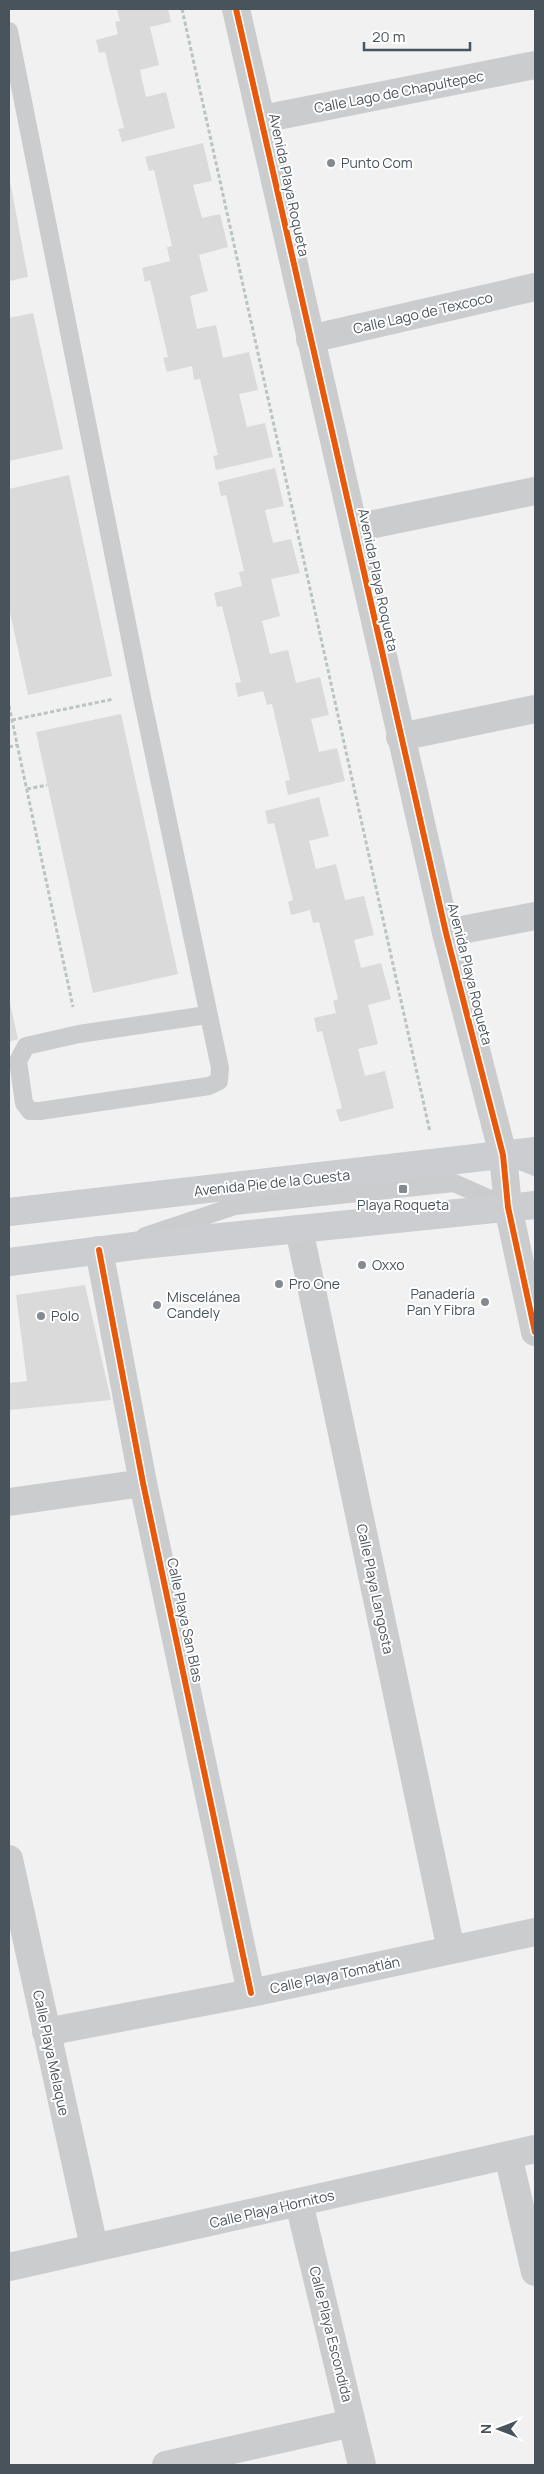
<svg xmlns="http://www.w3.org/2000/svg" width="544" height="2474" font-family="Manrope,sans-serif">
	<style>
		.building { fill: #dadadb }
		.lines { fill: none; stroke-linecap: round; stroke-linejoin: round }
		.path { stroke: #bac4c1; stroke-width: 3; stroke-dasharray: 4 2.5; stroke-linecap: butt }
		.service { stroke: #cbccce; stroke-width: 18 }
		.minor { stroke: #cbccce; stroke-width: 28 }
		.secondary { stroke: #cbcdd0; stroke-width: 28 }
		.cycleway-casing { stroke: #fff; stroke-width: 9 }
		.cycleway { stroke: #e8590c; stroke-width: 6 }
		.poi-dot { fill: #848a90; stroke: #fff; stroke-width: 2 }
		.labels { text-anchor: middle; stroke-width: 4; stroke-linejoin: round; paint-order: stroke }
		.street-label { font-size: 14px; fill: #49535c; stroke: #fff }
		.poi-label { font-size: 14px; fill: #49535c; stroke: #fff; text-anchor: start }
	</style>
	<rect width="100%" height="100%" fill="#f1f1f1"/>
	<!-- building -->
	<path class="building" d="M117,9H168L171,22L150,27L159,65L140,70L146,97L166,92L175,128L122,142L118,129L124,128L105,52L99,53L96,40L118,34L115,22L120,21Z
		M203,143L212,181L193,185L202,218L220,214L228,247L199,255L208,291L190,296L197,329L216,325L223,358L249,352L258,390L239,394L247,427L265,423L273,457L216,470L213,456L218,455L200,379L194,380L192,366L167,372L163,358L168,357L150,280L145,282L142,268L170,261L167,247L172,246L154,170L149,171L145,157Z
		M10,181L28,277L9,281V182Z
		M33,313L63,449L9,461V318Z
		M275,468L284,506L265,510L273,543L291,539L300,573L271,579L280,616L262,621L270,654L288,650L296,683L320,677L329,715L311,719L319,752L337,748L345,781L288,795L285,781L290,780L272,704L267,705L263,691L238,697L235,683L241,682L222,606L217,607L214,593L242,586L239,572L244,571L226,495L221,496L218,482Z
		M69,475L112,676L28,695L9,608V489Z
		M121,714L178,974L93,993L36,732Z
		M319,797L329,836L309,841L316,869L336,864L345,900L364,896L374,935L354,940L361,968L381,963L391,999L368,1005L378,1044L358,1049L365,1076L385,1071L394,1108L340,1122L336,1110L342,1108L322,1031L317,1032L314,1018L336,1013L333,1001L338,999L319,922L313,923L310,910L291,915L288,902L293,900L274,823L268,824L265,811Z
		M9,999L18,1039L9,1042Z
		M85,1285L111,1400L9,1410V1383L27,1381L16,1295Z"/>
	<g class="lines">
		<!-- path -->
		<path class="path" d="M182,9L430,1132
			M9,706L73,1007
			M12,720L114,699
			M9,747L17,745
			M27,789L47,785"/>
		<!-- service -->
		<path class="service" d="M9,31L141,693L220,1068L219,1081L209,1086L40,1111H30L24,1103L18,1061L26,1046L79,1034L207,1015
			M508,1156L535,1167
			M145,1236L235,1206L454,1183L506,1206"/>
		<!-- minor -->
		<path class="minor" d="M236,9L446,933L503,1155L508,1207L535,1332
			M262,119L535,65
			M310,339L535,287
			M355,528L535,491
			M400,737L535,709
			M446,933L535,916
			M299,1229L451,1950
			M99,1250L143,1483L251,1993
			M9,1502L143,1483
			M9,1859L94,2247
			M46,2032L251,1993L535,1932
			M508,2155L535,2272
			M299,2203L362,2465
			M9,2267L535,2149
			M166,2465L352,2423"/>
		<!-- secondary -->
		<path class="secondary" d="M9,1212L535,1151
			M9,1262L142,1245L535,1205"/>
		<!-- cycleway casing -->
		<g class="cycleway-casing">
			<path id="cycleway" d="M236,9L446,933L503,1155L508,1207L535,1332
				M99,1250L143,1483L251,1993"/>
		</g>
		<!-- cycleway -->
		<use href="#cycleway" class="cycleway"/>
	</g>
	<!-- markers -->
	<g class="poi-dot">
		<circle cx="331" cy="163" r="5"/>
		<rect x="398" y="1184" width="10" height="10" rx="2.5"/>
		<circle cx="362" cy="1265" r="5"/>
		<circle cx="279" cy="1284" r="5"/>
		<circle cx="485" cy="1302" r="5"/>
		<circle cx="157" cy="1305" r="5"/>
		<circle cx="41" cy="1316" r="5"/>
	</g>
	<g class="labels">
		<!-- street labels -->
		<g class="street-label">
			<text transform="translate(399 92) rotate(-11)" y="5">Calle Lago de Chapultepec</text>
			<text transform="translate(289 185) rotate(78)" y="5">Avenida Playa Roqueta</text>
			<text transform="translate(423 313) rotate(-13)" y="5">Calle Lago de Texcoco</text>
			<text transform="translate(378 580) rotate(78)" y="5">Avenida Playa Roqueta</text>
			<text transform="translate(470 974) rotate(76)" y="5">Avenida Playa Roqueta</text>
			<text transform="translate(272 1183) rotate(-6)" y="5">Avenida Pie de la Cuesta</text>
			<text transform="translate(375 1589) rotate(78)" y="5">Calle Playa Langosta</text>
			<text transform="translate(185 1620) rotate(78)" y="5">Calle Playa San Blas</text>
			<text transform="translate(335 1975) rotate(-12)" y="5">Calle Playa Tomatlán</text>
			<text transform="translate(51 2053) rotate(78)" y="5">Calle Playa Melaque</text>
			<text transform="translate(272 2209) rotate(-13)" y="5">Calle Playa Hornitos</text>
			<text transform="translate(331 2334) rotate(76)" y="5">Calle Playa Escondida</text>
		</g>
		<!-- poi labels -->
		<g class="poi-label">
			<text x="341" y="168">Punto Com</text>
			<text x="403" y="1210" text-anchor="middle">Playa Roqueta</text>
			<text x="372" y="1270">Oxxo</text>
			<text x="289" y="1289">Pro One</text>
			<text x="475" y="1299" text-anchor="end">Panadería<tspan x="475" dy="16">Pan Y Fibra</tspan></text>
			<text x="167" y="1302">Miscelánea<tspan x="167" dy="16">Candely</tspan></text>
			<text x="51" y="1321">Polo</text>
		</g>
	</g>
	<!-- border -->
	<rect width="544" height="2474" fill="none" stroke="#49535c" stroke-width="20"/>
	<!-- north arrow -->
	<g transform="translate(499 2429) rotate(270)" stroke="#ffffff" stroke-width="4" paint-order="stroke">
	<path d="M0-4L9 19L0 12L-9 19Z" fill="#49535c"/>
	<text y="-8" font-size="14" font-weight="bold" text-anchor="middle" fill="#49535c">N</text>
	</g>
	<!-- scale -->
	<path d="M364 42v8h106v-8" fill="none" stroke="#49535c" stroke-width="2.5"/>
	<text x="372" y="42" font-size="15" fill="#49535c" stroke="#ffffff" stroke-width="4" paint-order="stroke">20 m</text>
</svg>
